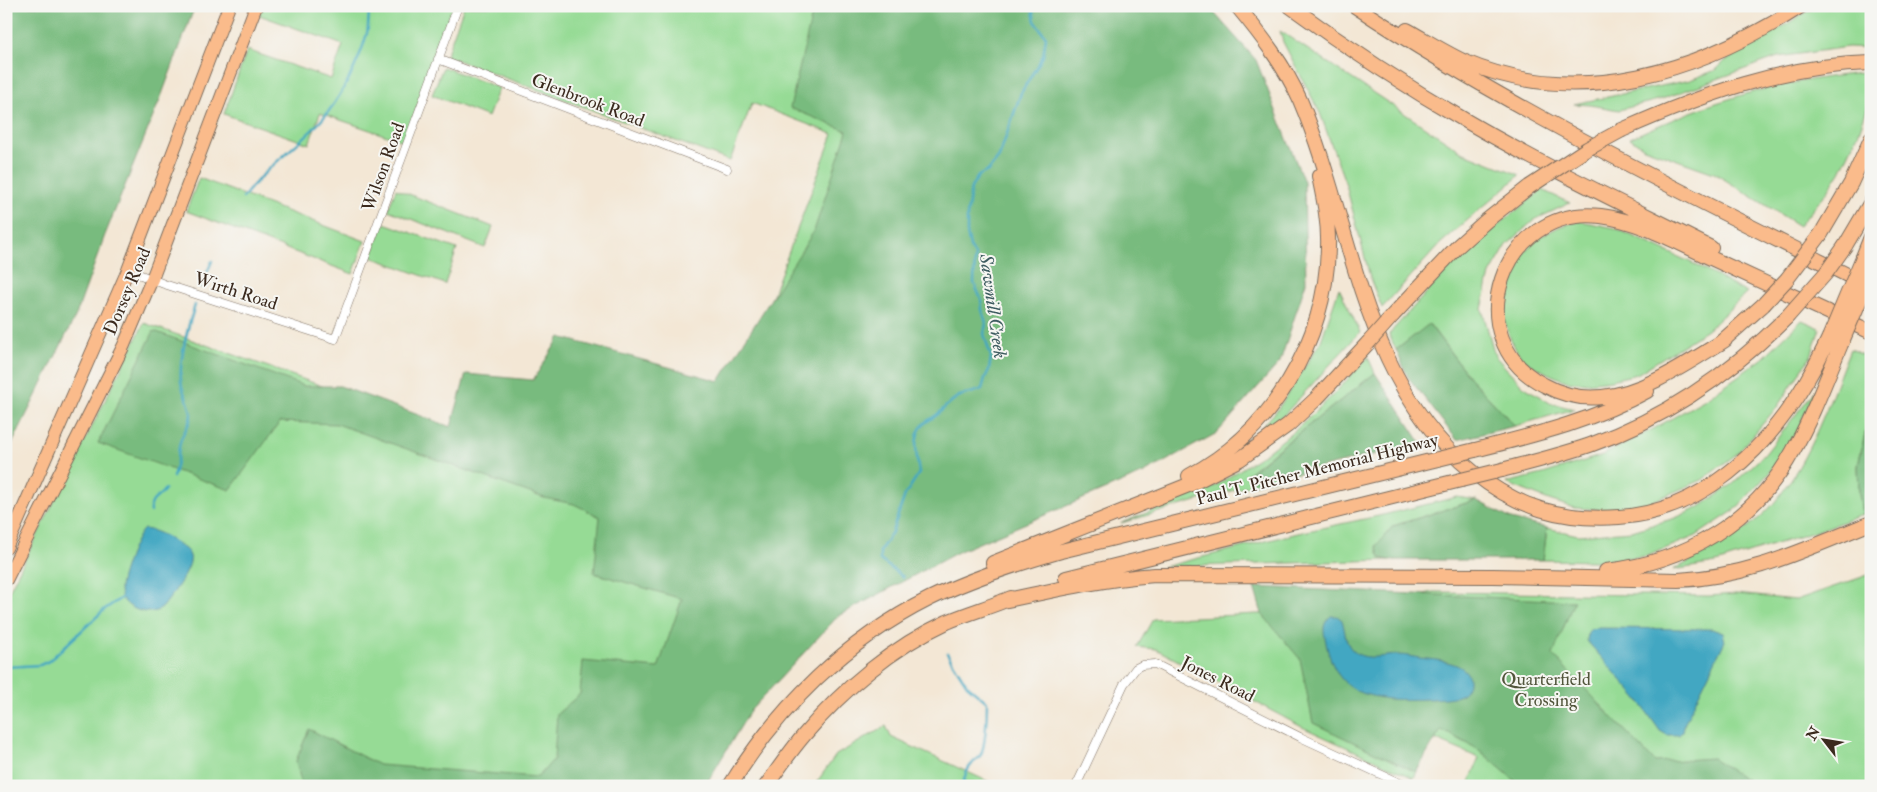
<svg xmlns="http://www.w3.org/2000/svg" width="1877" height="792" font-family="'IM FELL Double Pica',serif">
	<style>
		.green { fill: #96db95; stroke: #68825a }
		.forest { fill: #78bb7e; stroke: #5a724e }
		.water { fill: #42a7c2; stroke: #3e6870 }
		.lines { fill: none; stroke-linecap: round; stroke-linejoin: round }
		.stream { stroke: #42a7c2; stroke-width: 2.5 }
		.minor-casing { stroke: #7b6c5e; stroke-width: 9 }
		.primary-casing { stroke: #7b6c5e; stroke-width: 14 }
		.motorway-casing { stroke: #7b6c5e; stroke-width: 16 }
		.minor { stroke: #fff; stroke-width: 8 }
		.primary { stroke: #fabb8b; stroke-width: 12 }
		.motorway { stroke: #fabb8b; stroke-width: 14 }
		.motorway-bridge-casing { stroke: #7b6c5e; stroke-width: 16; stroke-linecap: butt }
		.motorway-bridge { stroke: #fabb8b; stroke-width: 14 }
		.labels { text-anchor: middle; stroke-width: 4; stroke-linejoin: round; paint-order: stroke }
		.street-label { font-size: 18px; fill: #3b2a1e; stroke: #f6f6f2 }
		.park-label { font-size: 18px; fill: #52563c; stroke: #f6f6f2 }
		.water-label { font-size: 19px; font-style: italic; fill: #3e5c60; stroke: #f6f6f2 }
	</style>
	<rect width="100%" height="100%" fill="#f6f6f2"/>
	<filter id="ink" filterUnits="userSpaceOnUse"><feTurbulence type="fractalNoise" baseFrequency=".02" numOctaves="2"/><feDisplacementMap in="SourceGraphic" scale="10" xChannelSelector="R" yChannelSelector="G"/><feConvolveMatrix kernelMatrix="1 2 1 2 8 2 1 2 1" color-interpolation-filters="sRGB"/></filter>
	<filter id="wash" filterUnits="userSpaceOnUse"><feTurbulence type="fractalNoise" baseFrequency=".0096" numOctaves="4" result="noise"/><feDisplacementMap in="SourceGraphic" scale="20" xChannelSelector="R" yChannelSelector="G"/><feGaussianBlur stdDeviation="1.12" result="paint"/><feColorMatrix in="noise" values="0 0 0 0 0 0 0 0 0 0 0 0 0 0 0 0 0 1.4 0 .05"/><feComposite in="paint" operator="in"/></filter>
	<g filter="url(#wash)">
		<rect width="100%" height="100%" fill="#f3e7d5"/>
		<!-- green -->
		<path class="green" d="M263,6H346L357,10L359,6H453L405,142L320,113L309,144L224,114L247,50L331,79L343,45L259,15Z
			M464,6H1153L872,566L682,786H6V597L144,323L690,516L833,134L752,103L730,161L446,56Z
			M1817,6H1871V48L1848,47L1778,57L1662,99L1619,110L1590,105L1574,104L1690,80L1716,70L1725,61Z
			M1280,31L1464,153L1520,175L1441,243L1382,308L1371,281L1346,185L1320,113L1283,42Z
			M443,67L499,88L488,117L432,95Z
			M1871,72V97L1859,132L1840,172L1827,192L1799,226L1714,173L1644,148L1630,138C1662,124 1695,109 1729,99C1775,84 1823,77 1871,72Z
			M199,178L365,241L353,274L186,211Z
			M396,189L493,227L485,248L388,210Z
			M1542,190L1570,203L1534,220L1507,245L1490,274L1482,309L1495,356L1505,367L1523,386L1550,403L1574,409L1515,426L1469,377L1430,325L1396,350L1389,334L1446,271L1493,229Z
			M1580,221L1615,228L1692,263L1747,293L1707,330L1637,374L1611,380L1587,383L1566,381L1549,374L1526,362L1516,350L1509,335L1504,319L1503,300L1514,266L1535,239L1561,226Z
			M384,223L457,249L445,284L371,257Z
			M1339,288L1360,332L1284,415L1253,437L1278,409L1321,341Z
			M1802,320L1820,328L1811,356L1777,407L1738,453L1702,480L1646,504L1609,510L1574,508L1549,500L1506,483L1543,474L1603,455L1655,428L1707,398L1762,359Z
			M1850,349L1871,359V405L1858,466L1859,493L1862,515L1814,532L1716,563L1673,570C1706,553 1751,531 1774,503C1811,458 1829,401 1850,349Z
			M1368,357L1375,373C1332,408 1288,440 1246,475L1258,483L1121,523L1215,486L1267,452L1297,429L1332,396Z
			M1815,390L1795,436L1769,473L1735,510L1696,536L1647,556L1597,561L1543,560L1547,528L1578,535L1632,531L1675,518L1698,508L1733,484L1765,454Z
			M1457,497L1476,500L1393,526L1380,558L1389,560L1163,567L1298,533L1383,515Z
			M1871,574V786H1468L1479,758L1432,738L1414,778L1300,726L1156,649L1137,647L1153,619L1320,611L1347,608L1434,592L1709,596L1736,594L1796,600Z
			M886,726L891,737L998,786H814L836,755Z"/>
		<!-- forest -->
		<path class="forest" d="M6,6H195L161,97L105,235L76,315L6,456Z
			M814,6H1208L1256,60L1304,182L1306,282L1280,362L1217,433L1144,473L960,551L838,616L750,711L705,786H302L296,761L309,729L379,765L538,777L554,759L557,714L580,694L583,661L658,668L682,599L594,573L600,517L574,504L544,498L337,424L280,422L230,490L98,443L154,331L304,386H340L451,427L466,374L533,380L560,337L719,381L814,231L847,131L790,108Z
			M1429,324L1469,377L1515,426L1457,440L1408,377L1396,350Z
			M1375,373L1421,443L1258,483L1246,476C1288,440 1332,408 1375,373Z
			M1871,405V511L1862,515L1859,493L1858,466Z
			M1476,500L1511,519L1547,528L1543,560H1389L1380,558L1376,546L1393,526Z
			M1254,587L1574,601L1553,655L1655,762L1712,758L1748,781L1745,786H1521L1478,749L1441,730L1416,772L1313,723L1300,659L1262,614Z"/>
		<!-- water -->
		<path class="water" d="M144,529C155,530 164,535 173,541C179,545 188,549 190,556C194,566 170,598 163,607C150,619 120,608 120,590C119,580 136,534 144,529Z
			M1331,616H1337L1342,620C1346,632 1344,645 1356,653C1367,661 1386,655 1398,655C1405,655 1413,657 1420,658C1434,660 1472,661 1469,683C1468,688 1465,693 1460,695C1452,700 1400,700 1388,699C1376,697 1363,695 1352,688C1337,679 1329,659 1326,643C1324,631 1321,625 1331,616Z
			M1599,628L1712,629L1723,633L1725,641L1685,722L1683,731L1679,735H1667L1660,731L1637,698L1587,641L1588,632L1591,629Z"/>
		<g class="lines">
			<!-- stream -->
			<path class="stream" d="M243,198C264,169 294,149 319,123C340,100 359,63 367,33C369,24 368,15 370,6
				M201,287L212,261
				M173,477C178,464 177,452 181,439C184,431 191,424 191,414C190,402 182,393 181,381C179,360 188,325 195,305
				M151,512C149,498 159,499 165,489
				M903,577L880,560V551L892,532L905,495L919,473C917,457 911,434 926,422C930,419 935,417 939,413C946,407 951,400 960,396C967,393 974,393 982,389L985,378L989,370L991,357L984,334L986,323L982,310L981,299L974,283L975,255L970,247L967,233V216L971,188L978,176L988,171L999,157L1021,93L1043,56L1046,37L1035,21L1032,6
				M947,653L967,685L987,702C987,713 986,747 980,756C978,760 974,761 972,764C966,770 964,778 963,786
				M6,667L40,665L49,661L105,609L124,596"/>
		</g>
	</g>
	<g filter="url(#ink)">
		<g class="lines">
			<!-- minor casing -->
			<g class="minor-casing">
				<path id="minor" d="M438,59L727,169
					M128,270L164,284L335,339L458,6
					M1076,786L1124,684L1136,668L1142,665L1155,664L1300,737L1406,786"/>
			</g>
			<!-- primary casing -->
			<g class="primary-casing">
				<path id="primary" d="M6,548L128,270L229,6
					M6,580L124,345L152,279L256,6"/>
			</g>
			<!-- motorway casing -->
			<g class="motorway-casing">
				<path id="motorway" d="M1237,6C1261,35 1285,66 1300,100C1353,224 1361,382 1473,472C1517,508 1563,521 1619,517C1701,512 1766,450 1806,382C1814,368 1822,353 1829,338
					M1290,6C1347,48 1407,87 1468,122C1547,168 1630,207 1711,248
					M1355,6C1516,113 1691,196 1863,283
					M1407,30C1425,40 1444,52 1463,61C1579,111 1701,71 1801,6
					M1622,130C1701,95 1784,65 1871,63
					M1821,234L1851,183L1871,139
					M1845,246L1871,202
					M1863,257L1871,237
					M1393,315L1458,246L1486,221L1529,187
					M1725,340C1689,362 1645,393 1602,397C1582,399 1562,395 1544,385C1456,340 1501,204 1601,216C1640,221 1678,243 1713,259C1766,283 1818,308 1871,332
					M1719,344L1763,305
					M1475,450C1534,435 1593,421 1647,391
					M1502,470C1532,462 1561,455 1590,445C1666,418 1731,373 1787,317
					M1189,476C1272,432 1326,342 1328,247C1329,223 1324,200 1319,176
					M993,563L1191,484L1240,459L1288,425L1316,399L1368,343
					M1606,571C1686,562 1754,522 1793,451C1812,418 1826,380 1841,344
					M1066,578L1461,480
					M1003,601C1054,590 1103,579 1155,575L1493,576L1678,580C1750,577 1805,549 1871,523
					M730,786C778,707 847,640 929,599C972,578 1016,564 1061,551L1438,459
					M766,786C779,768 791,750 805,734C843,689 893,647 947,622C968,613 990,607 1011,598"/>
			</g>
			<!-- minor -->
			<use href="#minor" class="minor"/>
			<!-- primary -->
			<use href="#primary" class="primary"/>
			<!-- motorway -->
			<use href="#motorway" class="motorway"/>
			<!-- motorway-bridge casing -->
			<g class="motorway-bridge-casing">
				<path id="motorway-bridge" d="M1529,187L1587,149L1622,130
					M1763,305L1787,279L1821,234
					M1787,317L1826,273L1845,246
					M1829,338L1863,257
					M1368,343L1393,315
					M1841,344L1871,274
					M1438,459L1475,450
					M1461,480L1502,470"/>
			</g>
			<!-- motorway-bridge -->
			<use href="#motorway-bridge" class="motorway-bridge"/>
		</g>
	</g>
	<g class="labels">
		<!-- street labels -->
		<g class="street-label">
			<text transform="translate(588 100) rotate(21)" y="6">Glenbrook Road</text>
			<text transform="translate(383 167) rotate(-70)" y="6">Wilson Road</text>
			<text transform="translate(127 291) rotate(-67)" y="6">Dorsey Road</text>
			<text transform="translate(236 291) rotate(18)" y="6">Wirth Road</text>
			<text transform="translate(1317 469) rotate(-14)" y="6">Paul T. Pitcher Memorial Highway</text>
			<text transform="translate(1218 679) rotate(27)" y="6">Jones Road</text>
		</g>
		<!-- park labels -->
		<g class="park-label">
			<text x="1546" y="685">Quarterfield<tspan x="1546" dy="21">Crossing</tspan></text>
		</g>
		<!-- water labels -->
		<g class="water-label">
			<text transform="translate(994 306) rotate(82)" y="7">Sawmill Creek</text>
		</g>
	</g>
	<!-- margin -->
	<rect width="1877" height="792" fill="none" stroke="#f6f6f2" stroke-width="25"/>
	<!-- north arrow -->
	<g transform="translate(1824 740) rotate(301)" stroke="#f6f6f2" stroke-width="4" paint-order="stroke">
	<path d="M0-4L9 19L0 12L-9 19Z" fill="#3b2a1e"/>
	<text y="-8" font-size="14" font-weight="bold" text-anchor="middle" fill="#3b2a1e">N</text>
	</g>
</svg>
